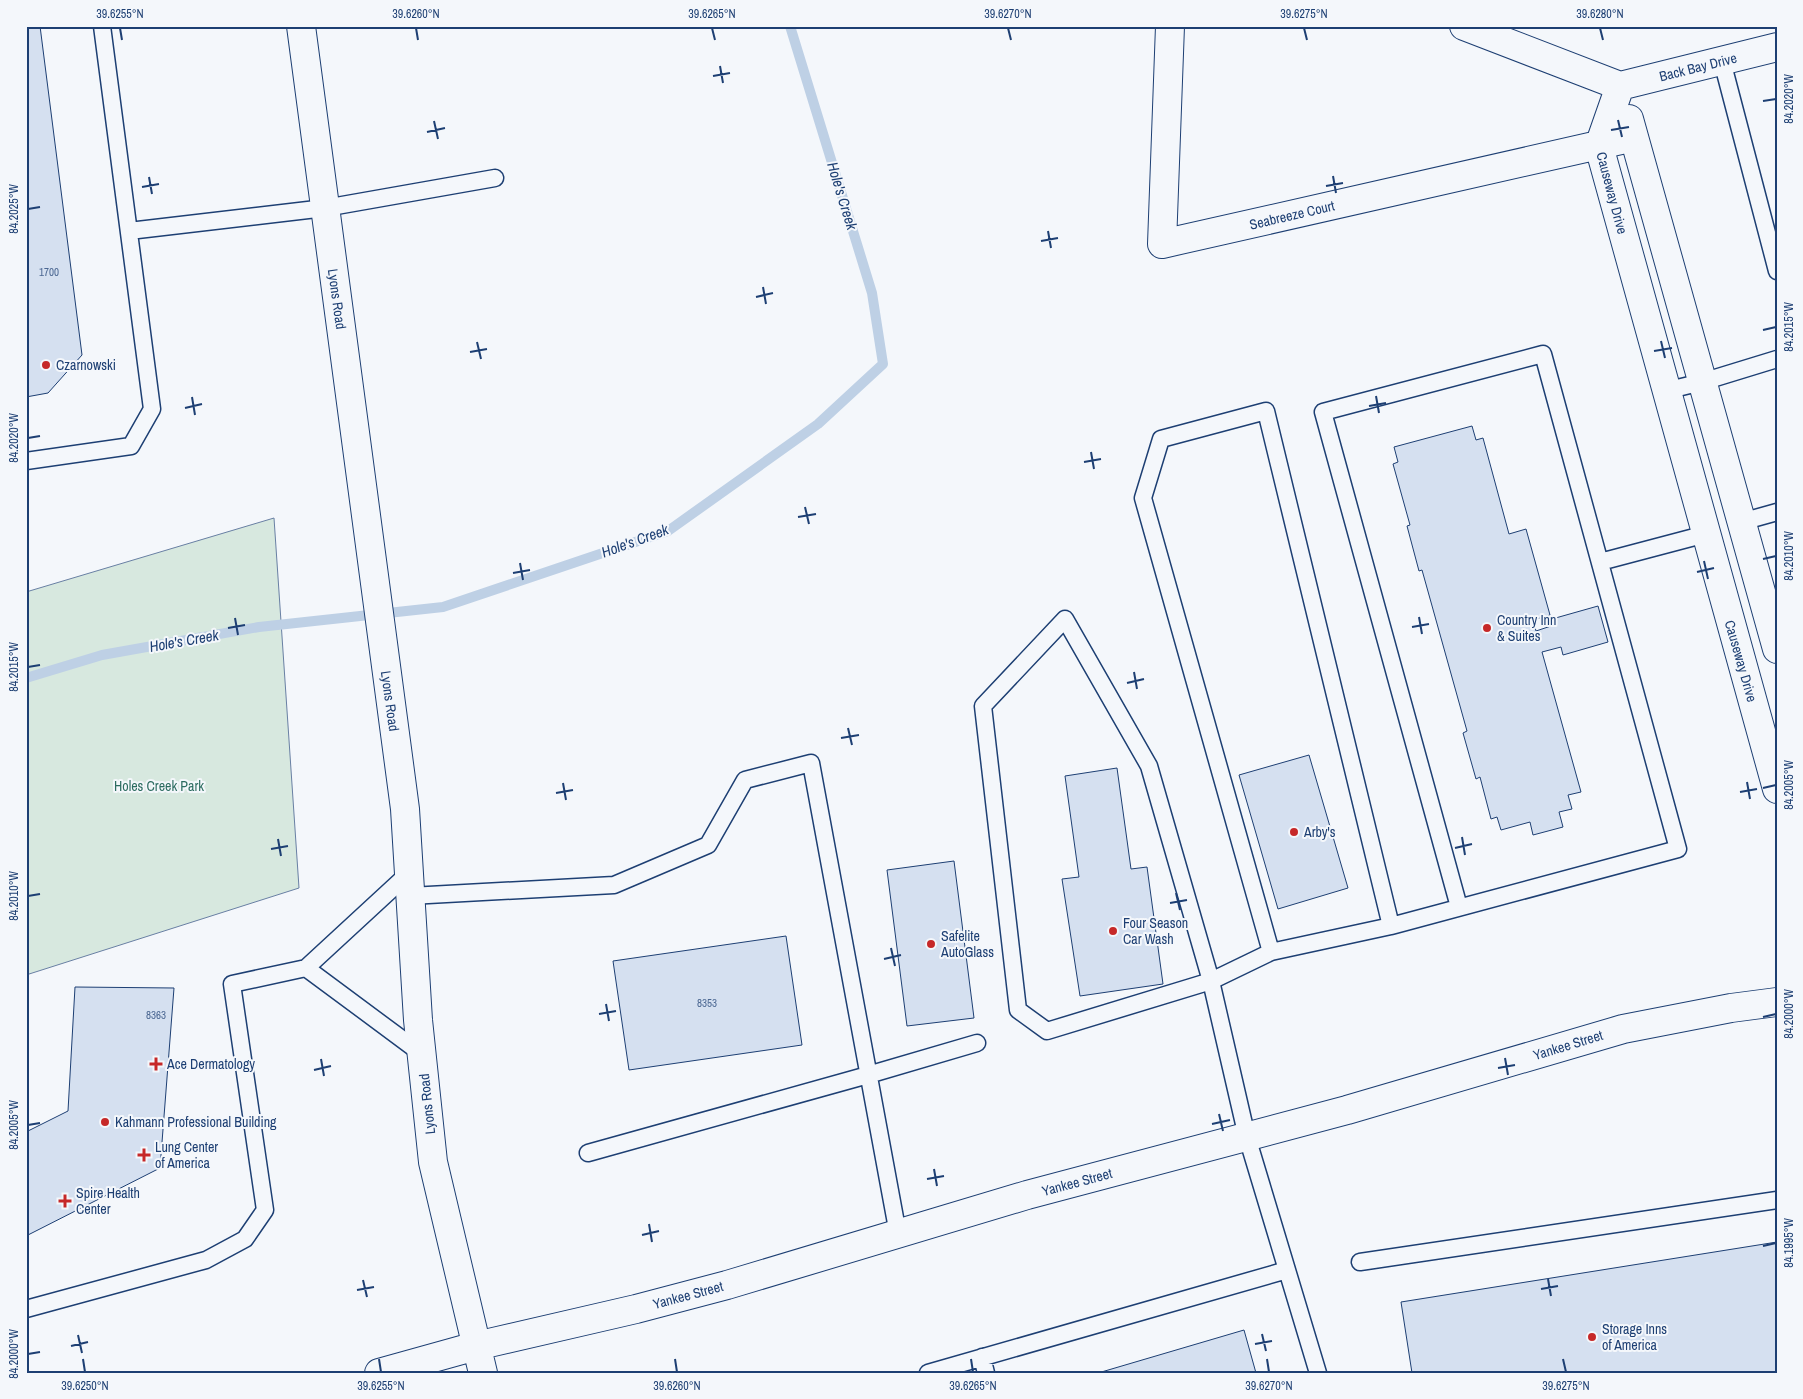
<svg xmlns="http://www.w3.org/2000/svg" width="1803" height="1399" font-family="'Archivo Narrow',sans-serif">
	<style>
		.green { fill: #d7e8df; stroke: #687fa3 }
		.lines { fill: none; stroke-linecap: round; stroke-linejoin: round }
		.stream { stroke: #bed0e5; stroke-width: 10 }
		.building { fill: #d5e0f0; stroke: #1d3f73 }
		.lane-casing { stroke: #1d3f73; stroke-width: 19 }
		.street-casing { stroke: #1d3f73; stroke-width: 30 }
		.secondary-casing { stroke: #1d3f73; stroke-width: 30 }
		.lane { stroke: #f4f7fb; stroke-width: 16 }
		.street { stroke: #f4f7fb; stroke-width: 28 }
		.secondary { stroke: #f4f7fb; stroke-width: 28 }
		.ticks { fill: none; stroke: #1d3f73; stroke-width: 2 }
		.poi-dot { fill: #c62828; stroke: #f4f7fb; stroke-width: 2 }
		.labels { text-anchor: middle; stroke-width: 4; stroke-linejoin: round; paint-order: stroke }
		.number-label { font-size: 11px; fill: #4b6792 }
		.street-label { font-size: 14px; fill: #1d3f73; stroke: #f4f7fb }
		.poi-label { font-size: 14px; fill: #1d3f73; stroke: #f4f7fb; text-anchor: start }
		.park-label { font-size: 14px; fill: #2c6c60; stroke: #f4f7fb }
		.water-label { font-size: 15px; font-style: italic; fill: #1d3f73; stroke: #f4f7fb }
		.neatline { fill: none; stroke: #1d3f73; stroke-width: 2 }
		.ticks-label { font-size: 12px; text-anchor: middle; fill: #1d3f73 }
	</style>
	<rect width="100%" height="100%" fill="#f4f7fb"/>
	<!-- green -->
	<path class="green" d="M274,518L299,888L26,975V592Z"/>
	<g class="lines">
		<!-- stream -->
		<path class="stream" d="M26,678L102,655L259,627L443,607L668,531L818,424L883,364L872,293L790,26"/>
	</g>
	<!-- building -->
	<path class="building" d="M26,26H40L82,355L48,393L26,397Z
		M1472,426L1476,440L1483,438L1509,534L1526,529L1550,615L1533,620L1536,631L1554,625L1552,619L1598,606L1608,642L1563,655L1561,647L1542,652L1581,792L1568,795L1572,809L1559,812L1563,827L1533,835L1530,822L1501,830L1497,817L1491,819L1480,777L1476,779L1463,733L1467,731L1422,570L1419,571L1407,526L1410,525L1393,464L1398,462L1394,447Z
		M1309,755L1348,888L1278,909L1239,775Z
		M1117,768L1131,869L1147,867L1163,984L1080,996L1062,879L1079,877L1065,776Z
		M954,861L974,1018L907,1026L887,870Z
		M786,936L802,1045L629,1070L613,961Z
		M75,987L174,988L160,1168L26,1236V1132L68,1111Z
		M1777,1242V1373H1412L1401,1302Z
		M1244,1330L1256,1373H1098Z"/>
	<g class="lines">
		<!-- lane casing -->
		<g class="lane-casing">
			<path id="lane" d="M1722,61L1777,271
				M129,231L325,208L495,178
				M1665,391L1702,382L1777,359
				M26,461L131,446L152,409L102,26
				M1741,522L1777,512
				M1600,562L1706,534
				M409,873L306,968L422,1054
				M410,896L614,885L708,845L745,780L811,763L898,1234
				M1271,952L1143,498L1161,439L1266,411L1391,926
				M588,1153L868,1075L977,1043
				M1360,1262L1777,1200
				M26,1309L206,1260L245,1239L265,1210L232,984L306,968
				M982,1357L986,1373
				M928,1373L1287,1270
				M1318,1373L1247,1137L1211,981L1149,766L1065,619L983,706L1018,1010L1047,1031L1211,981L1271,952L1391,926L1678,849L1543,354L1323,412L1459,907"/>
		</g>
		<!-- street casing -->
		<g class="street-casing">
			<path id="street" d="M1170,26L1162,244L1634,137
				M1464,26L1620,86
				M1620,86L1599,146L1777,789
				M1620,86L1777,47
				M1629,119L1777,649"/>
		</g>
		<!-- secondary casing -->
		<g class="secondary-casing">
			<path id="secondary" d="M301,26L405,809L418,1020L433,1162L483,1373
				M379,1373L476,1346L636,1309L727,1285L1027,1195L1347,1110L1623,1029L1731,1008L1777,1002"/>
		</g>
		<!-- lane -->
		<use href="#lane" class="lane"/>
		<!-- street -->
		<use href="#street" class="street"/>
		<!-- secondary -->
		<use href="#secondary" class="secondary"/>
	</g>
	<!-- ticks -->
	<path class="ticks" d="M120,28L122,40M416,28L418,40M712,28L715,40M1008,28L1011,40M1304,28L1307,40M1600,28L1603,40M720,66L723,83M713,76L730,73M1763,101L1776,99M1618,120L1622,137M434,121L438,139M1611,130L1629,127M427,132L445,128M1333,176L1336,193M149,177L152,194M1326,186L1343,183M142,187L159,184M28,209L40,207M1048,231L1051,248M1041,241L1058,238M763,287L766,304M756,297L773,293M1763,330L1776,327M1661,341L1665,358M477,342L481,359M1654,351L1672,348M470,352L487,349M1376,396L1379,413M192,397L195,415M1369,406L1386,403M185,408L202,404M28,438L40,436M1091,452L1094,469M1084,462L1101,459M805,507L809,524M798,517L816,514M1763,559L1776,556M1704,561L1708,579M520,563L523,580M1697,572L1714,568M513,573L530,570M1419,617L1422,634M235,618L238,635M1412,627L1429,624M228,628L245,625M28,667L40,665M1134,672L1137,689M1127,683L1144,679M848,728L852,745M841,738L859,735M1747,782L1750,799M563,783L566,800M1763,788L1776,785M1740,792L1757,789M556,793L573,790M1462,837L1465,855M278,839L281,856M1455,848L1472,844M271,849L288,846M1176,893L1180,910M28,896L40,894M1170,903L1187,900M891,948L895,966M884,959L901,955M606,1004L609,1021M599,1014L616,1011M1763,1017L1776,1014M1505,1058L1508,1075M321,1059L324,1076M1498,1068L1515,1065M314,1070L331,1066M1219,1114L1223,1131M1212,1124L1230,1120M28,1125L40,1123M934,1169L937,1186M927,1179L944,1176M649,1224L652,1242M642,1235L659,1231M1763,1246L1776,1243M1548,1279L1551,1296M363,1280L367,1297M1541,1289L1558,1286M357,1290L374,1287M1262,1334L1266,1351M78,1335L82,1353M1255,1344L1272,1341M71,1346L88,1342M28,1354L40,1352M83,1359L85,1372M379,1359L381,1372M675,1359L677,1372M971,1359L973,1372M1267,1359L1269,1372M1563,1359L1566,1372"/>
	<!-- markers -->
	<g class="poi-dot">
		<circle cx="46" cy="365" r="5"/>
		<circle cx="1487" cy="628" r="5"/>
		<circle cx="1294" cy="832" r="5"/>
		<circle cx="1113" cy="931" r="5"/>
		<circle cx="931" cy="944" r="5"/>
		<path d="M153.5 1056.5h5v5h5v5h-5v5h-5v-5h-5v-5h5z"/>
		<circle cx="105" cy="1122" r="5"/>
		<path d="M141.5 1147.5h5v5h5v5h-5v5h-5v-5h-5v-5h5z"/>
		<path d="M62.5 1193.5h5v5h5v5h-5v5h-5v-5h-5v-5h5z"/>
		<circle cx="1592" cy="1337" r="5"/>
	</g>
	<g class="labels">
		<!-- number labels -->
		<g class="number-label">
			<text x="49" y="276">1700</text>
			<text x="707" y="1007">8353</text>
			<text x="156" y="1019">8363</text>
		</g>
		<!-- street labels -->
		<g class="street-label">
			<text transform="translate(1698 67) rotate(-14)" y="5">Back Bay Drive</text>
			<text transform="translate(1612 193) rotate(75)" y="5">Causeway Drive</text>
			<text transform="translate(1292 215) rotate(-13)" y="5">Seabreeze Court</text>
			<text transform="translate(337 299) rotate(82)" y="5">Lyons Road</text>
			<text transform="translate(1741 661) rotate(74)" y="5">Causeway Drive</text>
			<text transform="translate(390 701) rotate(82)" y="5">Lyons Road</text>
			<text transform="translate(1568 1045) rotate(-17)" y="5">Yankee Street</text>
			<text transform="translate(427 1104) rotate(-96)" y="5">Lyons Road</text>
			<text transform="translate(1077 1182) rotate(-15)" y="5">Yankee Street</text>
			<text transform="translate(688 1295) rotate(-15)" y="5">Yankee Street</text>
		</g>
		<!-- poi labels -->
		<g class="poi-label">
			<text x="56" y="370">Czarnowski</text>
			<text x="1497" y="625">Country Inn<tspan x="1497" dy="16">&amp; Suites</tspan></text>
			<text x="1304" y="837">Arby's</text>
			<text x="1123" y="928">Four Season<tspan x="1123" dy="16">Car Wash</tspan></text>
			<text x="941" y="941">Safelite<tspan x="941" dy="16">AutoGlass</tspan></text>
			<text x="167" y="1069">Ace Dermatology</text>
			<text x="115" y="1127">Kahmann Professional Building</text>
			<text x="155" y="1152">Lung Center<tspan x="155" dy="16">of America</tspan></text>
			<text x="76" y="1198">Spire Health<tspan x="76" dy="16">Center</tspan></text>
			<text x="1602" y="1334">Storage Inns<tspan x="1602" dy="16">of America</tspan></text>
		</g>
		<!-- park labels -->
		<g class="park-label">
			<text x="159" y="791">Holes Creek Park</text>
		</g>
		<!-- water labels -->
		<g class="water-label">
			<text transform="translate(842 196) rotate(73)" y="5">Hole's Creek</text>
			<text transform="translate(635 541) rotate(-20)" y="5">Hole's Creek</text>
			<text transform="translate(184 641) rotate(-10)" y="5">Hole's Creek</text>
		</g>
	</g>
	<!-- border -->
	<rect width="1803" height="1399" fill="none" stroke="#f4f7fb" stroke-width="55"/>
	<rect x="28" y="28" width="1748" height="1344" class="neatline"/>
	<g class="ticks-label">
		<text x="120" y="18">39.6255°N</text>
		<text x="416" y="18">39.6260°N</text>
		<text x="712" y="18">39.6265°N</text>
		<text x="1008" y="18">39.6270°N</text>
		<text x="1304" y="18">39.6275°N</text>
		<text x="1600" y="18">39.6280°N</text>
		<text transform="translate(1789 99) rotate(-90)" y="4">84.2020°W</text>
		<text transform="translate(14 209) rotate(-90)" y="4">84.2025°W</text>
		<text transform="translate(1789 327) rotate(-90)" y="4">84.2015°W</text>
		<text transform="translate(14 438) rotate(-90)" y="4">84.2020°W</text>
		<text transform="translate(1789 556) rotate(-90)" y="4">84.2010°W</text>
		<text transform="translate(14 667) rotate(-90)" y="4">84.2015°W</text>
		<text transform="translate(1789 785) rotate(-90)" y="4">84.2005°W</text>
		<text transform="translate(14 896) rotate(-90)" y="4">84.2010°W</text>
		<text transform="translate(1789 1014) rotate(-90)" y="4">84.2000°W</text>
		<text transform="translate(14 1125) rotate(-90)" y="4">84.2005°W</text>
		<text transform="translate(1789 1243) rotate(-90)" y="4">84.1995°W</text>
		<text transform="translate(14 1354) rotate(-90)" y="4">84.2000°W</text>
		<text x="85" y="1390">39.6250°N</text>
		<text x="381" y="1390">39.6255°N</text>
		<text x="677" y="1390">39.6260°N</text>
		<text x="973" y="1390">39.6265°N</text>
		<text x="1269" y="1390">39.6270°N</text>
		<text x="1566" y="1390">39.6275°N</text>
	</g>
</svg>
